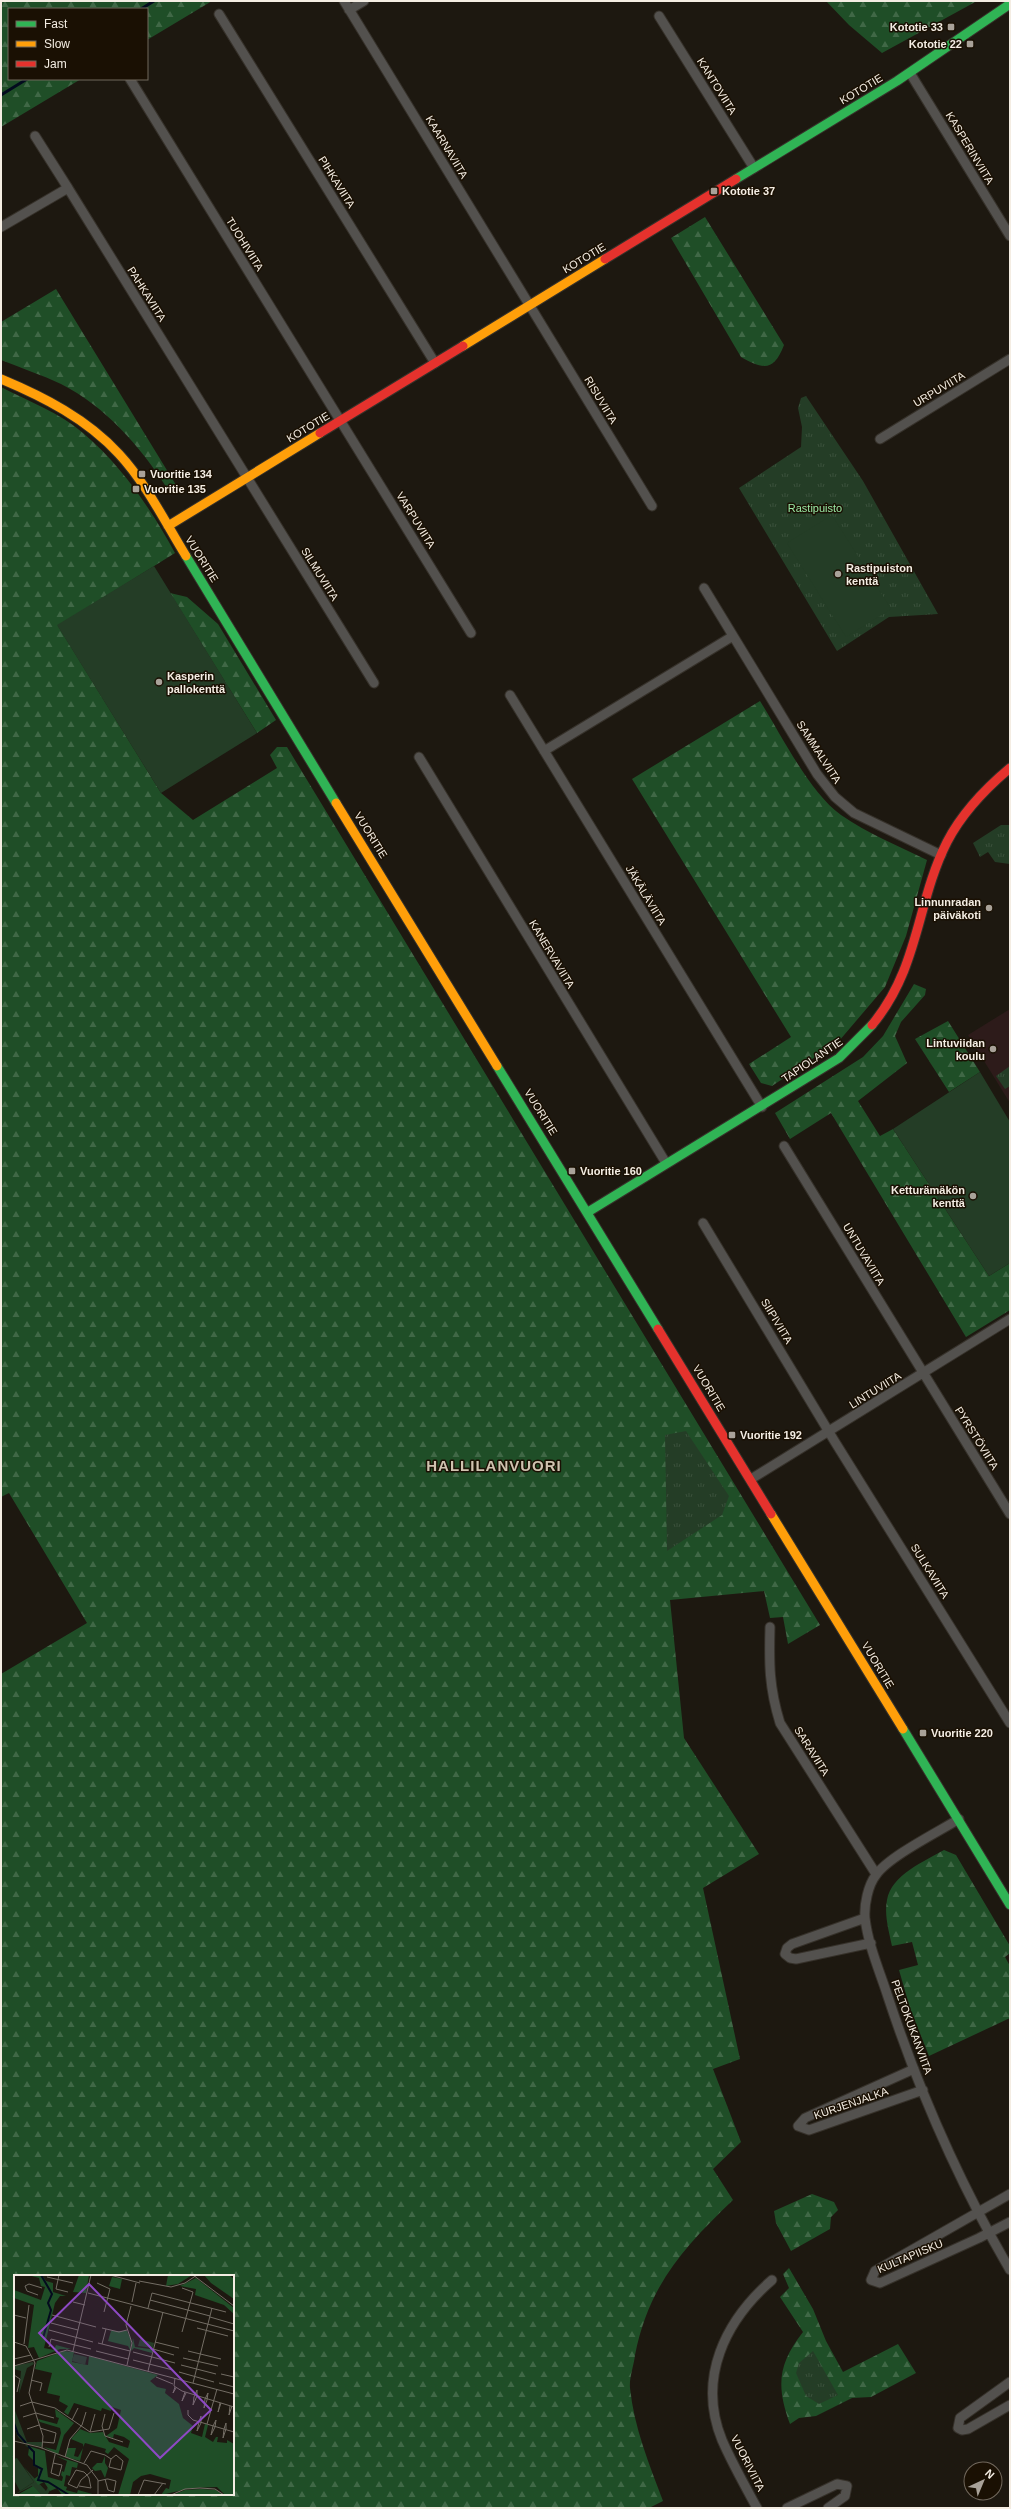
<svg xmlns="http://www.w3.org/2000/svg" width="1011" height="2509" font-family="Helvetica,sans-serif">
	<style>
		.education { fill: #2d1b1a }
		.forest { fill: url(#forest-firs); fill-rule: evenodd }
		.park { fill: url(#park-tufts) }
		.pitch { fill: #243d26 }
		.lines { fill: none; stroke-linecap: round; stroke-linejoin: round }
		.stream { stroke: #030b1e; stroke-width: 3 }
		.street-casing { stroke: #36312a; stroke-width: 11 }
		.fast-casing { stroke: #36312a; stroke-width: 11 }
		.slow-casing { stroke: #36312a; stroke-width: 11 }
		.jam-casing { stroke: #36312a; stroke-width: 11 }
		.street { stroke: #53514e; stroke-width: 9 }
		.fast { stroke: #30b455; stroke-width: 9 }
		.slow { stroke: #ff9f0a; stroke-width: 9 }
		.jam { stroke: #e5322d; stroke-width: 9 }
		.poi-dot { fill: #a9a299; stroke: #1a1003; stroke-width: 1.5 }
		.labels { text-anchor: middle; stroke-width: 3; stroke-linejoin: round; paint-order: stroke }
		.poi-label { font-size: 11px; font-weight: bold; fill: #f4ede3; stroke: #1a1003; text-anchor: start }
		.street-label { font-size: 11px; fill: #f4ede3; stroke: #1a1003 }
		.park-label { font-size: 11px; fill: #99e8a4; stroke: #1a1003 }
		.district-label { font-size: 15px; font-weight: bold; letter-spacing: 1px; fill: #d0c2af; stroke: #1a1003 }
		.inset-river { fill: none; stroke: #030b1e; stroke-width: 2 }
		.inset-road { fill: none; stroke: #736d64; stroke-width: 1 }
		.view { fill: #8d49c4; fill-opacity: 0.15; stroke: #8d49c4; stroke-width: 2 }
		.inset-edge { fill: none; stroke: #f4ede3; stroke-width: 2 }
	</style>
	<defs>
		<pattern id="forest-firs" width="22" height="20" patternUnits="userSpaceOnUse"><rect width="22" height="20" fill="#1f4e27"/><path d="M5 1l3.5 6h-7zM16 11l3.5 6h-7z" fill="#406846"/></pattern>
		<pattern id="park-tufts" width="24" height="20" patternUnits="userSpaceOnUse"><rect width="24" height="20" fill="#243d26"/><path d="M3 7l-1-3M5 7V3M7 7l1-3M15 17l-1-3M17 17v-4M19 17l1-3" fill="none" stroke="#3a503b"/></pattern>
	</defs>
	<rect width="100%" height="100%" fill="#1d1810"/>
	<!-- education -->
	<path class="education" d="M1010,1009V1103L968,1035Z"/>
	<!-- forest -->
	<path class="forest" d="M1,1H212L147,40V9H9V79H81L1,127Z
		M826,1H977L882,53L849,25Z
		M705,217L784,345C774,371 764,370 741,357L671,238Z
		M56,289L176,485L167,488C140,446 106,407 61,384C42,375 21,368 1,360V322Z
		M1,387C28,401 60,413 83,433C122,466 151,509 175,553L58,626L161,793L193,820L277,768L270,755L277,747H287L820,1625L788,1644L783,1617L770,1618L764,1591L670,1600L684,1738L759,1854L703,1888L740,2059L713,2069L741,2142L713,2169L733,2200C683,2248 649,2285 635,2355C634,2365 629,2378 630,2388C634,2427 649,2464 663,2501L649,2508H1V1674L87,1623L9,1493L1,1497ZM15,2276H233V2494H15Z
		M170,593L187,597L218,624L276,720L257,733Z
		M760,701C781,734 809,792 841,815C867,833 898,846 927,860L906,936L885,987L839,1041L772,1086L761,1083L749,1064L791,1037L632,779Z
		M914,984L926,989L925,995L901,1022L895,1036L907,1063L858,1101L880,1136L893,1129L989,1276L1010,1263V1310L966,1337L831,1113L790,1139L775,1113L863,1057L883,1036Z
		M948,1021L980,1072L949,1092L915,1039Z
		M944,1850L956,1855L1010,1946V1953L1005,1957L1010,1966V2018L929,2056L910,2008L899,1970L918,1965L912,1942L892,1946C889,1931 884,1915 887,1900C891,1875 925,1861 944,1850Z
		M812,2194L834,2202L838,2210L831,2217L830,2229L791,2251L776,2223L774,2211Z
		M789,2268L813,2309L826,2341L843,2372L898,2344L916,2373L871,2397L852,2398L816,2416L799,2418L790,2424C776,2386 778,2364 803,2332L780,2297L789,2288L783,2274Z"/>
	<!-- park -->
	<path class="park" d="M806,396L863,481L938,614L889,617L837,651L739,488L801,447L802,427L798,408L801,398Z
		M1001,825H1010V864L995,862L988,852L980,857L973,843Z
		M1010,1066V1086L1005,1089L996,1076Z
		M686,1431L729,1496L722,1515L667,1551L665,1435Z
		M813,2351L838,2395L819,2404L806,2396L796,2373L799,2363Z"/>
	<!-- pitch -->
	<path class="pitch" d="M832,515L891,609L846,637L787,543Z
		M154,566L257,733L161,793L57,625Z
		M980,1072L1010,1122V1263L989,1276L893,1129Z"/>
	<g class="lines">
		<!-- stream -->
		<path class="stream" d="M141,9L154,1
			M1,95L27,79"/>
		<!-- street casing -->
		<g class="street-casing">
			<path id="street" d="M344,1L652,506
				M349,10L364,1
				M219,14L435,363
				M659,16L754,168
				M910,73L1010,236
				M130,79L471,633
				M35,136L68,188
				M1,227L68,188L374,683
				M880,439L1010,359
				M704,588L817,774L835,797L854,813L941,855
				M510,695L762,1107
				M544,751L733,636
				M419,757L666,1163
				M784,1146L1010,1514
				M703,1223L835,1442L1010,1723
				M751,1479L1010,1319
				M770,1627C769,1664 769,1687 780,1723L876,1874
				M959,1819C938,1832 888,1857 876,1875C868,1885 864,1905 865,1918C868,1945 880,1972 888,1997C919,2091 960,2184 1010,2270
				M865,1918L792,1944L787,1948L785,1954L790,1958L796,1959L871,1943
				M914,2069L805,2118L798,2126L809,2130L923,2090
				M1010,2194L875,2271L871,2280L880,2283L979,2238L1010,2222
				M1010,2382L960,2418L958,2428L962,2430L968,2429L1010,2405
				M757,2508C745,2486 732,2463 722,2440C697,2378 725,2321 772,2280
				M787,2508L837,2484L847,2486L845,2496L828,2508"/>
		</g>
		<!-- fast casing -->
		<g class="fast-casing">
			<path id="fast" d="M736,179L897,81L1010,4
				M186,556L336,803
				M497,1066L658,1329
				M588,1212L839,1058L872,1025
				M903,1729L1010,1905"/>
		</g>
		<!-- slow casing -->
		<g class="slow-casing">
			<path id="slow" d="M463,346L605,259
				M1,379C44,397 87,419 119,454C146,483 165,522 186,556
				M168,526L320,433
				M336,803L497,1066
				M771,1514L903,1729"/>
		</g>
		<!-- jam casing -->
		<g class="jam-casing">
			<path id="jam" d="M605,259L736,179
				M320,433L463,346
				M872,1025C920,967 916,903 947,842C962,813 985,789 1010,768
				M658,1329L771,1514"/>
		</g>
		<!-- street -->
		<use href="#street" class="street"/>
		<!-- fast -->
		<use href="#fast" class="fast"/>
		<!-- slow -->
		<use href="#slow" class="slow"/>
		<!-- jam -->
		<use href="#jam" class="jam"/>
	</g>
	<!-- markers -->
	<g class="poi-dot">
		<rect x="947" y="23" width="8" height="8" rx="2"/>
		<rect x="966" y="40" width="8" height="8" rx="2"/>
		<rect x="710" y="187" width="8" height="8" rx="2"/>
		<rect x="138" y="470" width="8" height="8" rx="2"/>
		<rect x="132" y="485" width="8" height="8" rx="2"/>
		<circle cx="838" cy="574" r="4"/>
		<circle cx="159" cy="682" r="4"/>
		<circle cx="989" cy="908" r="4"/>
		<circle cx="993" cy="1049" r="4"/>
		<rect x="568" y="1167" width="8" height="8" rx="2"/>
		<circle cx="973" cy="1196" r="4"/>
		<rect x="728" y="1431" width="8" height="8" rx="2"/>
		<rect x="919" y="1729" width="8" height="8" rx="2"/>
	</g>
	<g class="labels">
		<!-- poi labels -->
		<g class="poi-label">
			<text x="943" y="31" text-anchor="end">Kototie 33</text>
			<text x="962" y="48" text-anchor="end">Kototie 22</text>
			<text x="722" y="195">Kototie 37</text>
			<text x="150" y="478">Vuoritie 134</text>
			<text x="144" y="493">Vuoritie 135</text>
			<text x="846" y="572">Rastipuiston<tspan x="846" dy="13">kenttä</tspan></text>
			<text x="167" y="680">Kasperin<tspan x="167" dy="13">pallokenttä</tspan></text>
			<text x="981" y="906" text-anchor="end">Linnunradan<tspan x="981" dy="13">päiväkoti</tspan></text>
			<text x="985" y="1047" text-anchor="end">Lintuviidan<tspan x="985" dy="13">koulu</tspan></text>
			<text x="580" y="1175">Vuoritie 160</text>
			<text x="965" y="1194" text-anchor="end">Ketturämäkön<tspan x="965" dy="13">kenttä</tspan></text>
			<text x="740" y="1439">Vuoritie 192</text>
			<text x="931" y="1737">Vuoritie 220</text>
		</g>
		<!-- street labels -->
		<g class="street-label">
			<text transform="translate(717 86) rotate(58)" y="4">KANTOVIITA</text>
			<text transform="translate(861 89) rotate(-31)" y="4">KOTOTIE</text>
			<text transform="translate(447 147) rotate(59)" y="4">KAARNAVIITA</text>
			<text transform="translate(970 148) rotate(59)" y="4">KASPERINVIITA</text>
			<text transform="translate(337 182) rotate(58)" y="4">PIHKAVIITA</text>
			<text transform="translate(245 244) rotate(58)" y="4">TUOHIVIITA</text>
			<text transform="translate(584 258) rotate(-31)" y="4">KOTOTIE</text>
			<text transform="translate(147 294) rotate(58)" y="4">PAHKAVIITA</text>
			<text transform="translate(939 389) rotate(-31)" y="4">URPUVIITA</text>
			<text transform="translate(601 400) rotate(59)" y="4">RISUVIITA</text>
			<text transform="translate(308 427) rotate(-31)" y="4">KOTOTIE</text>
			<text transform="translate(416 520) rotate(58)" y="4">VARPUVIITA</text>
			<text transform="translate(202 559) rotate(58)" y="4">VUORITIE</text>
			<text transform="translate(320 574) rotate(58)" y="4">SILMUVIITA</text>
			<text transform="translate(819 752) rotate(57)" y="4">SAMMALVIITA</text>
			<text transform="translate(371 835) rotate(58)" y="4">VUORITIE</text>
			<text transform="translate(646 895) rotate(59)" y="4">JÄKÄLÄVIITA</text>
			<text transform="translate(552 954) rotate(59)" y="4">KANERVAVIITA</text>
			<text transform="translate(812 1060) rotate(-34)" y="4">TAPIOLANTIE</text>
			<text transform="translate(541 1112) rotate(58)" y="4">VUORITIE</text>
			<text transform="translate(864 1254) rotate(59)" y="4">UNTUVAVIITA</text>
			<text transform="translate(777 1321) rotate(59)" y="4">SIIPIVIITA</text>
			<text transform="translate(709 1388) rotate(59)" y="4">VUORITIE</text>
			<text transform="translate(875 1390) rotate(-32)" y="4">LINTUVIITA</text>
			<text transform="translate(977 1438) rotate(58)" y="4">PYRSTÖVIITA</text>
			<text transform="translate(930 1571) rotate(58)" y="4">SULKAVIITA</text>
			<text transform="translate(878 1665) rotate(59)" y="4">VUORITIE</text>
			<text transform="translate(812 1751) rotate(58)" y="4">SARAVIITA</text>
			<text transform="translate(912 2027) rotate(70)" y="4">PELTOKUKANVIITA</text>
			<text transform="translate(851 2103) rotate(-19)" y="4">KURJENJALKA</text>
			<text transform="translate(910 2256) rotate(-23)" y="4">KULTAPIISKU</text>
			<text transform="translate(748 2463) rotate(63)" y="4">VUORIVIITA</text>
		</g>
		<!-- park labels -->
		<g class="park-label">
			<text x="815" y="512">Rastipuisto</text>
		</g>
		<!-- district labels -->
		<g class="district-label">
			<text x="494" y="1471">HALLILANVUORI</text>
		</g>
	</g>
	<!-- overview -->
	<g transform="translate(14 2275)">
		<rect width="220" height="220" fill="#1d1810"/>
		<path d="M19,87L20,89L13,93L5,119L7,96L0,94V91ZM0,133L13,167H28V172L10,168L4,162L0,151ZM10,192L32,216L34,212L37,213L34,219L28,220L18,211L0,220L20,207Z" fill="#243d26"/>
		<path d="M14,0H28L32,6L39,8V17L52,21H46L41,28L30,73L40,75L42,70L57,74H46L25,83L20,72L14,73L20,30L0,23V15L27,25L31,12L27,11L25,3ZM65,0H75L72,18L59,17ZM154,0H178L164,9L152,11ZM190,0H215L220,4V24L197,8ZM98,2L108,4L106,14L95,11ZM182,3L220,33V39L210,30L181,20L182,14L166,11ZM97,56H113L117,65L116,75L114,71L94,66ZM119,63L121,72L136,74L138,72V78L120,73L117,76ZM50,76L60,77L58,87L74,90L75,81L144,100L136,106L143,112L152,114L151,118L165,129L169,143L179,151L177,158L188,162L191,149L194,150L191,162L199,167L202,162H204L203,167L213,168V165L220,169V220H211L203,212L178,213L147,220L152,213L155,214L157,205L136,199L127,201L119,207L116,220H104L115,184L100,172L94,179L91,177L92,174L71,168L69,172V169L57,164L66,154L76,158L89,157L95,167L114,173L116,166L110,162L100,159L99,163L92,161L103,153L107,135L98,132L97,136L88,133L87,136L60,128L54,140L50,137L54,131L45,126L46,121L33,118L38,98L21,94L23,86ZM41,134L60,148L50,160L44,180L30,172L42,175L47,158L46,153L26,147L24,144L43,149L45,143L42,142ZM11,170L31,176L34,202L48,206L49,202L47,200L48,196L50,197L53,186L42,181L64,188L63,193L58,192L56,201L52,200L50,211L53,212L52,215L63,218L64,215L82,220H48L43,213L36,216L30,207L24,210L20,204L24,201V193L20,191L19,185L14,180L15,173ZM53,173H62L60,181L64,182L69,173L66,186L52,182ZM91,181V188L94,193L91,203L87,195L81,196L78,193L83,188H88ZM19,211L28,220H3ZM187,214L202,215L209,220H159L171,215Z" fill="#1f4e27"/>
		<path d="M3,183L20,207L6,216L0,205V184Z" fill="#243d26"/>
		<path d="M126,64L140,68L139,73L124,71ZM60,79L73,82L71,90L58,86Z" fill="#243d26"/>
		<path class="inset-river" d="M27,0L38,19L34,28L37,35L29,63M0,148L4,159L12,168M14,171L20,177V190L28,194L24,205L34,207L55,220"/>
		<path class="inset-road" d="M45,0L42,14L54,17M96,0L126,8M179,0L220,31M33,2L59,8M125,6L157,12L171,8L183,0M83,8L96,14L90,37M11,11L15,9L28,13M11,11L13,16L24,20M168,13L179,17L168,57M74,18L220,56M136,25L196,41M59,27L71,30M118,27L122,8M134,33L138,18L212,37M0,40L12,43M38,40L82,52M196,42L220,49M37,48L64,55M88,53L105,57L113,55M183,53L214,61M35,55L79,67M0,67L12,71L21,88L15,118L29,161L28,173M141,67L165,73M84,68L116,76M10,69L15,30M88,69L92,54M35,72L37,64L77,74M139,74L160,80M59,76L77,0M82,76L114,84M174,76L207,84M119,77L161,88M169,83L204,91M0,84L17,80M119,85L159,95M113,90L118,68L112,50L117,31M167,90L202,99M0,91L53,75L220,119M134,96L149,37M165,97L200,107M207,99L220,102M0,100L6,104L3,117M142,102L159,109M161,103L160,111L168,116L220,132M17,105L28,108L26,116M179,108L198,33M205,108L220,112M161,112L159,118L162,113M183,115V121L179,130L180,122ZM171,117L168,126L172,118M194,118L193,125L190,133L191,124ZM206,128L204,137L207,128M6,131L18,127L41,133L76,157L95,154L100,138M216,131L215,140L218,131M174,135V140L179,145L220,157M91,139L88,151L91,161L109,167M187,141V148L183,156L185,147ZM9,142L22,138L40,143M58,145L64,133M202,145L201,152L197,160L199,151ZM212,148V154L209,163L210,154ZM193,149L203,114M26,153L42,158L40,168L29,167M13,154L25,150M76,157L81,139M0,166L25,172L73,190L84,205V220M51,182L56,164L68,150L72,137M39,188L48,190L45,201L37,198L40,184L41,180V179M70,188L77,176L91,180L97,184L102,180L109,186L107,195L95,192L97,184M84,206L93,204H94L102,206L100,217L94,215L91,204M65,211L77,213L75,203L73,200L70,197L62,195L54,209L63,213L67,205L79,195M124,220L130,205L152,209M140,220L149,208M157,220L171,214L186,213L201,214L210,220"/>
		<path class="view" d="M75,9L197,135L146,183L25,58Z"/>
		<rect width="220" height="220" class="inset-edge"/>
	</g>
	<!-- border -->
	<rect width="1011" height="2509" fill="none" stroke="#f4ede3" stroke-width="4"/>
	<!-- legend -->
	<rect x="8" y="8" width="140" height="72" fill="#1a1003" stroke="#71685d"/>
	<rect x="16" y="21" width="20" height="6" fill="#30b455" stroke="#71685d"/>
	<text x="44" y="28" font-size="12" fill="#f4ede3">Fast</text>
	<rect x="16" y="41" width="20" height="6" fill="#ff9f0a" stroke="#71685d"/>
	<text x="44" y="48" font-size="12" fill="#f4ede3">Slow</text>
	<rect x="16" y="61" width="20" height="6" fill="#e5322d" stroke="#71685d"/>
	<text x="44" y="68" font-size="12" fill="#f4ede3">Jam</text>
	<!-- north arrow -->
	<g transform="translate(983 2481) rotate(44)"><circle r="19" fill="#1a1003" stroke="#71685d"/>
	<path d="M0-3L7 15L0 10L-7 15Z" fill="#a9a299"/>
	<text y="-6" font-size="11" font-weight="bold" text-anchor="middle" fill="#f4ede3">N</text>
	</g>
</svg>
